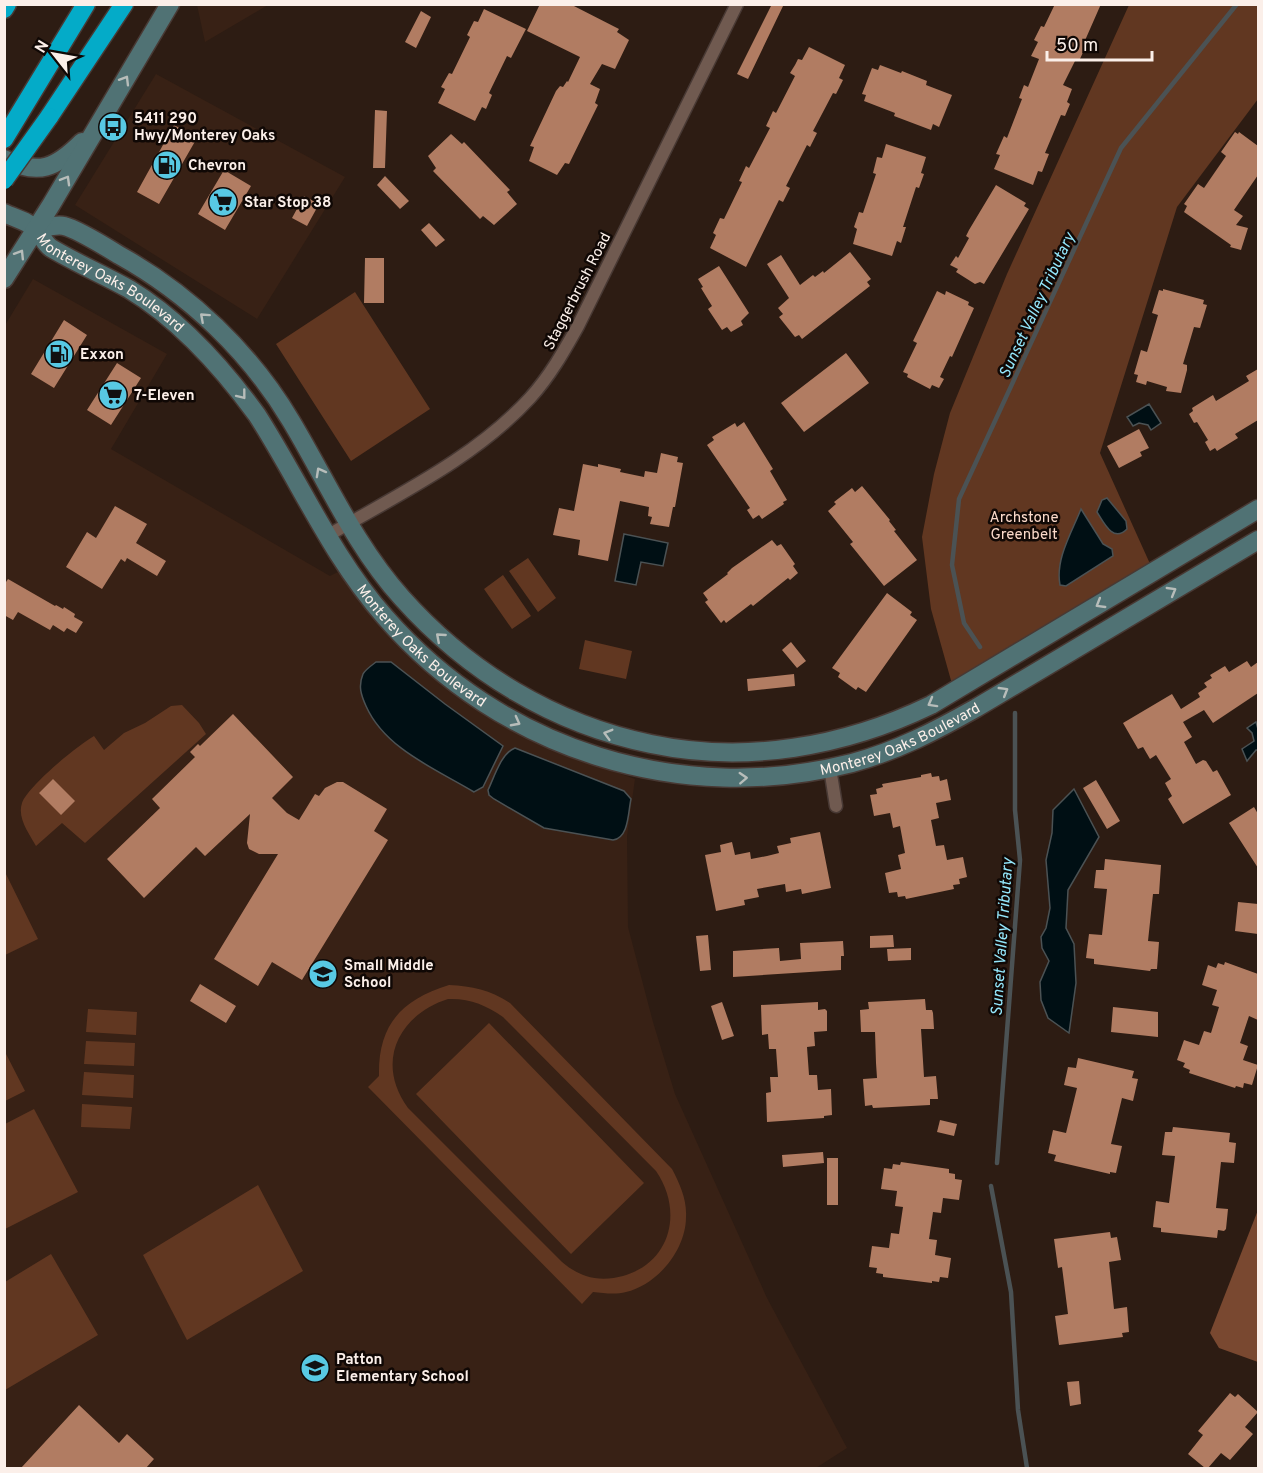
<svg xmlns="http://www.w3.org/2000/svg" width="1263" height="1473" font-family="Overpass,sans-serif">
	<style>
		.built { fill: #382115 }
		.green { fill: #613721; fill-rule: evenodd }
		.forest { fill: #794830 }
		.water { fill: #000f14; stroke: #4b5254; stroke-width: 1.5 }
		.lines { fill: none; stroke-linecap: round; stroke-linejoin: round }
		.stream { stroke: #4b5254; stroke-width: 4.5 }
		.building { fill: #b17c62 }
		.street-casing { stroke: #483934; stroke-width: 15 }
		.secondary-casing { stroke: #483934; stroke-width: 21 }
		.highway-casing { stroke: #483934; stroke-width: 21 }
		.street { stroke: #705a50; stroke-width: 12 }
		.secondary { stroke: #507274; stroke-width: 18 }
		.highway { stroke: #04abc8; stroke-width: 18 }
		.highway-bridge-casing { stroke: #483934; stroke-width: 21; stroke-linecap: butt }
		.highway-bridge { stroke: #04abc8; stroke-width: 18 }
		.oneway { stroke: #b7bdba }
		.labels { text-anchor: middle; stroke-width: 5; stroke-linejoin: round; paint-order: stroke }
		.poi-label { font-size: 15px; font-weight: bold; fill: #fbefe9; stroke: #100805; text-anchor: start }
		.street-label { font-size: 15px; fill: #fbefe9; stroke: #100805 }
		.park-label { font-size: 15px; fill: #fbdaca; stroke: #100805 }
		.water-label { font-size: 16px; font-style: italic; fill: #94e7fc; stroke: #100805 }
	</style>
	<rect width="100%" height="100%" fill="#2d1c13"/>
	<!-- built -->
	<path class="built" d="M197,5V4L268,5L205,42Z
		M156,74L345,177L257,319L75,205Z
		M33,279L167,354L111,449L330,576L338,572L393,639L440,681L502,724L574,757L635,779L627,836L628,927L653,1022L675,1094L767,1298L847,1448L816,1468H5L4,327Z"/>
	<!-- green -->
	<path class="green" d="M1129,5H1258V99L1177,207L1100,453L1151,566L952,684L931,609L922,537L934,474L950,413L1007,274Z
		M355,292L430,409L351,461L276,344Z
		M528,558L556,598L538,612L509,571Z
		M503,575L531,616L512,629L484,589Z
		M585,640L632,651L626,679L579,669Z
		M182,705L199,723L206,734L85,843L62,823L36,846C29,833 17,818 22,803C28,786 78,745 94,736L104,750L124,733L145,723L171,706Z
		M4,870L38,939L5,955H4Z
		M449,985C472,986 490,990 510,1003L672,1169C680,1184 687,1200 686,1217C686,1250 657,1285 626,1292C615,1295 604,1293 593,1292L582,1304L368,1087L379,1076C378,1025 401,1000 449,985ZM448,999C469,998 486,1005 503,1017L656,1171C683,1210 672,1262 623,1276C612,1279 598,1280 586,1276C577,1273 569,1268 562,1262L408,1108C375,1063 398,1015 448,999Z
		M88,1009L137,1012L136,1035L86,1032Z
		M489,1023L644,1183L571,1254L416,1094Z
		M86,1041L135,1043L134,1066L84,1064Z
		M4,1050L25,1091L5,1101H4Z
		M84,1072L134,1075L133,1098L82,1095Z
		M82,1104L132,1107L130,1129L81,1127Z
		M34,1109L78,1192L5,1229V1124Z
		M258,1185L303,1271L187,1340L143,1255Z
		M51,1254L98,1335L5,1390V1282Z"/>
	<!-- forest -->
	<path class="forest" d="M1258,1210V1362L1219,1348L1210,1333Z"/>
	<!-- water -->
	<path class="water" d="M1149,404L1161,423L1151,430L1148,425L1139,423L1133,426L1127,417Z
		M1107,498L1126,521L1127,529C1113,543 1104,523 1097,512L1102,500Z
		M1081,509L1103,544L1112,549L1113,556L1066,586L1060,585C1055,559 1072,532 1081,509Z
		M624,534L668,543L663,566L641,562L636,585L615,581Z
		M376,662H391L445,704L503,746L483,787L474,792C436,769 385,749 366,706C361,695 358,686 363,674C365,670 372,665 376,662Z
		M1256,722L1258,729V750H1256L1247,761L1242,749L1254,741L1252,733L1247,728Z
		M515,748L624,791L631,799C628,812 629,838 613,840L544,828L494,799L489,795L488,790C494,778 501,753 515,748Z
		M1074,789L1099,837L1068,890L1066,928L1074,944L1076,983L1069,1033L1048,1018L1041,1000L1040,982L1049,961L1042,948L1041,937L1046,928L1050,908L1046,860L1052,833L1053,810Z"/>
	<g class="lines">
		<!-- stream -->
		<path class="stream" d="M980,647L964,623L952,565L959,499L1121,148L1237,4
			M997,1163L1020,860L1015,810V713
			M991,1186L1011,1292L1018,1410L1027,1468"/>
	</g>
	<!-- building -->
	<path class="building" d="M540,4H570L619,29L617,32L629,40L615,69L602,64L590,84L600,89L595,103L598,105L569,164L565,163L557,175L529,161L534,147L530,146L556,91L560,86L563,87L567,81L568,82L580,57L527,31Z
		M772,4H784L748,79L737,74Z
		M1055,4H1101L1083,45L1086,46L1079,61L1076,59L1063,85L1072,89L1067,102L1070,104L1065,116L1061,115L1045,153L1049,154L1042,172L1038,171L1033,185L994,169L1000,155L996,154L1004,136L1007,138L1022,99L1019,98L1024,85L1028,87L1039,59L1031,56L1038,42L1034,40L1041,26L1044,27Z
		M484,9L526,29L511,58L507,56L489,93L492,95L486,109L482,107L475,121L438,103L445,89L441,87L449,73L452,74L470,37L467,35L474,21L478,22Z
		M421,11L431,17L416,48L405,42Z
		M809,47L845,65L839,78L843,80L836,94L833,93L813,131L817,133L810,147L807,145L786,186L790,188L783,202L779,200L746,267L710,248L716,235L713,233L720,218L724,219L742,182L739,181L746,166L749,168L770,128L766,126L773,111L776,113L795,76L790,73L795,65L798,59L802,60Z
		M880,65L901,73L902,71L927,81L926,85L952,95L939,127L933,124L931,130L894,116L895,113L864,101L866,95L862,94L872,68L878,70Z
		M375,110L387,111L385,168H373Z
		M174,125L197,138L159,204L137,192Z
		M1235,132L1238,134L1239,132L1258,146V175L1234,210L1243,216L1236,225L1248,228L1241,250L1230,247L1231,245L1184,212L1187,206L1184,204L1198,184L1204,188L1226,156L1221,152Z
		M451,134L462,144L464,142L510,190L507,192L517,204L494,225L483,216L480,219L433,171L436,168L428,156Z
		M886,144L926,157L921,173L924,174L919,188L916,187L903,227H906L901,243L897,241L892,256L853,244L857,229L854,227L859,212L863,213L876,174L873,173L877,157L882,158Z
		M224,170L251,186L225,230L198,214Z
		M385,176L409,201L400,209L377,185Z
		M996,185L1026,203L1024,206L1029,209L984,284L980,282L975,284L956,272L958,269L950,265L956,256L958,258L969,238L966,236L969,230Z
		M304,196L319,204L307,226L292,218Z
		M429,223L445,240L436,247L421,230Z
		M850,252L871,279L867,282L870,286L802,339L799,335L795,337L779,317L783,314L778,308L789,298L767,264L781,255L800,285L813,275L815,277L823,271L824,273Z
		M365,258H384V303H364Z
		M719,266L749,313L741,321L743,325L731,332L727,327L722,330L708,309L712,306L701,288L703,287L698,279Z
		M1163,289L1204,300L1203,304L1207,305L1200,328L1194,327L1183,364L1187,365V370L1181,393L1166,391L1167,387L1147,381L1146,385L1136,382L1138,375L1134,374L1141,350L1147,352L1158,315L1152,313L1159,290L1163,291Z
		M937,291L945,295L946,291L969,302L968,305L974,308L952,357L950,356L940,377L944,379L939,388L932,385L930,389L907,377L908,374L903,372L917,343L913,341Z
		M64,320L87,335L54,388L31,374Z
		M846,353L869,383L804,432L781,403Z
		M117,363L141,378L111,425L87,410Z
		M1258,369V420L1235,434L1238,438L1217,451L1215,448L1210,451L1205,442L1208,440L1197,422L1194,423L1189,414L1193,411L1192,408L1213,395L1216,401L1249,381L1246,376Z
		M744,422L773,469L770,471L787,500L783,502L784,504L762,519L759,515L753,519L747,510L750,508L707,445L714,440L712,437L735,423L737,427Z
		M1139,429L1149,448L1140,452L1142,456L1119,468L1107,446Z
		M661,453L678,457L677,462L683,463L675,507H673L669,527L650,524L652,517L648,516L649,507L620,501L608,561L578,555L580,540L553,535L559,508L574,511L583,464L598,467V464L621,469L620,472L644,477L645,471L657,473Z
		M862,486L890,520L889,521L896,530L894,531L917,560L884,586L850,544L853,542L828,511L836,504L834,502L852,488L855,492Z
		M115,506L147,524L136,543L166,561L157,576L127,558L125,562L121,559L102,589L66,567L87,532L96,538Z
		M772,540L777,546L781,544L795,564L793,566L798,573L790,580L788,578L753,606L751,604L726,623L724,620L721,623L705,602L708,600L703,593L728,574L727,573L732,568Z
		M8,579L55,606L56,605L63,609L64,607L75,614L74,617L83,622L76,633L67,628L64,632L53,625L50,630L18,612L13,620L4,615V585Z
		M887,593L912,612L910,615L917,620L866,692L858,687L856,690L838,677L840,673L832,668Z
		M791,642L806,661L797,668L782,650Z
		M1247,661L1251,667L1258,662V693L1213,723L1204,710L1183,722L1192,737L1184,742L1196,764L1203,760L1206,761L1213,772L1217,770L1231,795L1183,824L1168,799L1172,796L1165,783L1171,779L1156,755L1150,759L1143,747L1138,749L1123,723L1172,694L1181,709L1200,697L1198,693L1207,687L1204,683L1212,678L1210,675L1225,666L1229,672Z
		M794,674L795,686L748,691L747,679Z
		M233,714L293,777L272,798L287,813L299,820L315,794L319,796L325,788L337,782H343L387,809L374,831L388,840L302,980L272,962L258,986L214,959L278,854H259L249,849L247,843L250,814L205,856L196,847L144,898L107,859L160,808L152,799L195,757L190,752L198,744L200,746Z
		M931,773L932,777L939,776L940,781L947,779L951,800L936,803L939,818L931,820L936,846L944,845L947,860L963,857L967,877L959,879L960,884L953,885L954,889L906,899L905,896L898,897L897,892L889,893L885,873L901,869L898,855L905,853L900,826L893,828L890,813L874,816L870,795L877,794L876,789L883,787L882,784L921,777V775Z
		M53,779L75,801L61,815L39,793Z
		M1096,780L1120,821L1107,829L1083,788Z
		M1254,807L1258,814V868L1229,823Z
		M820,832L831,888L802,894L801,889L786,892L785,884L757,889L759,897L744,900L745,905L716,911L705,855L721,852L720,845L732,842L735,855L750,852L751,859L767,856L779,853L777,846L791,843L790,838Z
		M1105,859L1161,865L1159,894H1153L1148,941L1159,942L1157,969H1151L1150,971L1094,964V959L1086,958L1089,934L1102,935L1107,889L1094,888L1096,870H1104Z
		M1238,902L1258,904V934L1235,931Z
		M708,935L711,970L700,971L696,936Z
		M893,935L894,947L870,948V936Z
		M843,941L844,956H841V970L733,977V951L779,948L780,961L801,959L800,943Z
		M911,948V960L888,961L887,949Z
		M1225,962L1258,974V1020L1249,1016L1240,1043L1248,1046L1243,1060L1258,1065L1252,1085L1244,1083L1243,1088L1236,1086L1235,1088L1189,1073L1190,1070L1183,1067L1185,1063L1177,1060L1184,1040L1199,1045L1204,1031L1211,1033L1219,1007L1212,1005L1217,990L1202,985L1208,965L1216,968L1218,963L1224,965Z
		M200,984L236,1006L226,1023L190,1001Z
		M925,999L926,1010H932L933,1013L934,1029H921L924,1077L936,1076L938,1099H930V1105L873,1108L872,1105L865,1106L863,1079L877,1078L876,1063L875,1032H861L860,1010L869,1009L868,1002Z
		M722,1002L734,1036L722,1040L711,1006Z
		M818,1002V1010L825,1009L827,1011V1031L814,1032L815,1046L807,1047L809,1075H817L818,1090L831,1089L832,1115L824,1116V1118L767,1122L766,1093L771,1092L770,1077H778L776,1049H769L768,1034L762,1035L761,1005Z
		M1113,1007L1158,1012V1037L1111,1032Z
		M1078,1058L1134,1071L1132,1078L1138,1079L1133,1101L1122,1098L1111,1144L1122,1146L1116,1173L1110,1172V1174L1054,1161L1056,1155L1048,1153L1053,1130L1066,1133L1077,1088L1064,1085L1068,1067L1076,1068Z
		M940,1120L957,1124L954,1136L937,1132Z
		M1173,1127L1230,1133L1229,1142L1236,1143L1234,1163L1221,1162L1216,1208L1228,1209L1226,1229L1224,1231L1218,1230L1217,1238L1161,1232V1228L1153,1227L1156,1201L1169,1203L1175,1156L1162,1155L1165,1132H1172Z
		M823,1152L824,1163L783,1167L782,1155Z
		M827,1158H838V1205H827Z
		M901,1162L949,1169V1173L955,1174V1179L962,1180L959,1200L943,1198L941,1213L933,1212L929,1239L937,1240L935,1255L951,1258L948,1278L940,1277L939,1282L932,1281V1283L883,1277V1274L876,1273L877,1268L869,1267L872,1246L889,1248L891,1233L899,1234L903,1207L895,1206L897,1191L881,1189L884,1168L892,1169L893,1164L900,1165Z
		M1110,1232L1111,1238L1117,1237L1121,1260L1109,1262L1114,1309L1127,1307L1129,1332L1122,1333L1123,1337L1059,1345L1055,1316L1068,1314L1062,1267L1058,1268L1054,1239Z
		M1079,1381L1081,1404L1070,1406L1067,1382Z
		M1230,1393L1235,1397L1238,1394L1258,1412L1245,1427L1253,1434L1230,1460L1221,1453L1208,1468H1205L1188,1454L1203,1435L1198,1431Z
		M79,1405L119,1443L127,1434L154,1459L146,1468H21Z"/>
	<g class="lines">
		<!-- street casing -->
		<g class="street-casing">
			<path id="street" d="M327,536C397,495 475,458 530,398C550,376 564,351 578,326L737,4
				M830,768L836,806"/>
		</g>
		<!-- secondary casing -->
		<g class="secondary-casing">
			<g id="secondary">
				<path d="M4,159C39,176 56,168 82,142"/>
				<path id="s1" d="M4,213C14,218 30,222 37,230C42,236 45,244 51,248C76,263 104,275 129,289C180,320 222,367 257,415C300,482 332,557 385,617C501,750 681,807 852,763C897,751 937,730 976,708L1258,540"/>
				<path d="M36,229C44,228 56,224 64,226C77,229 106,247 119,255C189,294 250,352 291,421C327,481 355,546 402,598C468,672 554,724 651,744C746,764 844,747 931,705L1258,509"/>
				<path d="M4,279L51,205L170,4"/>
			</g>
		</g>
		<!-- highway casing -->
		<g class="highway-casing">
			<path id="highway" d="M4,9L7,4
				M49,117L124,4
				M4,139L86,4"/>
		</g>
		<!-- street -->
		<use href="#street" class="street"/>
		<!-- secondary -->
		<use href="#secondary" class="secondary"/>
		<!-- highway -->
		<use href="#highway" class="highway"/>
		<!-- highway-bridge casing -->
		<g class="highway-bridge-casing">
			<path id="highway-bridge" d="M4,180L49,117"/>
		</g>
		<!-- highway-bridge -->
		<use href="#highway-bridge" class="highway-bridge"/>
	</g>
	<!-- one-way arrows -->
	<defs><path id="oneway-chevron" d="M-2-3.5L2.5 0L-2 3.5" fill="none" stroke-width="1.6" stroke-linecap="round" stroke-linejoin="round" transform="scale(1.5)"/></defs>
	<g class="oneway">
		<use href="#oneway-chevron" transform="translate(125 80) rotate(-59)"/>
		<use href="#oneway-chevron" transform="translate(66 180) rotate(-60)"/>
		<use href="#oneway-chevron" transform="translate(20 254) rotate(-58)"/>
		<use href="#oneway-chevron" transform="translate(204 317) rotate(-138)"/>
		<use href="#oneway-chevron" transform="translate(242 395) rotate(52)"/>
		<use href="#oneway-chevron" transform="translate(320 472) rotate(-119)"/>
		<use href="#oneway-chevron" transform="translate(1172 591) rotate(-30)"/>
		<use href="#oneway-chevron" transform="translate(1100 604) rotate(149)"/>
		<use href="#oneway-chevron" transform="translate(440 637) rotate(-139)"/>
		<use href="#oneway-chevron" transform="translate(1004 691) rotate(-31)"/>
		<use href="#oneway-chevron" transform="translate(932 703) rotate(151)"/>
		<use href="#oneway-chevron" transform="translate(516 722) rotate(28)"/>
		<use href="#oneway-chevron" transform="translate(608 734) rotate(-164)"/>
		<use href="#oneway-chevron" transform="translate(743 778) rotate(-3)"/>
	</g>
	<!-- icons -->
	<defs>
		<g id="bus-disc" transform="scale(1.5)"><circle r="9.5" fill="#58c9e3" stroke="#100805"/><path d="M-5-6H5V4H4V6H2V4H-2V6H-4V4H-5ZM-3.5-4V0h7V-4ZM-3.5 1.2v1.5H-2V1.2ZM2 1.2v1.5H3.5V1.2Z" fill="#111"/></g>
		<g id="fuel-disc" transform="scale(1.5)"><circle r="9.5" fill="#58c9e3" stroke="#100805"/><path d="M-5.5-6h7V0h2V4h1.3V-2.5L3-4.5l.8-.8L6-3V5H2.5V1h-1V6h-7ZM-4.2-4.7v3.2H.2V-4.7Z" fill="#111"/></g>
		<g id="supermarket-disc" transform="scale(1.5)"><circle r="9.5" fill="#58c9e3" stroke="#100805"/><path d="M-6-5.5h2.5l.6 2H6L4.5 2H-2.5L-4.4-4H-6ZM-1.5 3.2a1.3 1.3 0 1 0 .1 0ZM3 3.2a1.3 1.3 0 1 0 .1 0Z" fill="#111"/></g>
		<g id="school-disc" transform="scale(1.5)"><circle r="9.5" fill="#58c9e3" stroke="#100805"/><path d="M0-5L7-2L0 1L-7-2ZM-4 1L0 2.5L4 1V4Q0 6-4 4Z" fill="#111"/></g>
	</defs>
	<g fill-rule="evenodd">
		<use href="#bus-disc" x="113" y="127"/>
		<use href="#fuel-disc" x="167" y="165"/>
		<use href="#supermarket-disc" x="223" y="202"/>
		<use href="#fuel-disc" x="59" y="354"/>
		<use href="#supermarket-disc" x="113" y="395"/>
		<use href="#school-disc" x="323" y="974"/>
		<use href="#school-disc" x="315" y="1368"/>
	</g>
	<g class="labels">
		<!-- poi labels -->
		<g class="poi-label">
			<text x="134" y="123">5411 290<tspan x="134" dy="17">Hwy/Monterey Oaks</tspan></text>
			<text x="188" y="170">Chevron</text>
			<text x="244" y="207">Star Stop 38</text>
			<text x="80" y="359">Exxon</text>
			<text x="134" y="400">7-Eleven</text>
			<text x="344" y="970">Small Middle<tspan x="344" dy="17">School</tspan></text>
			<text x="336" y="1364">Patton<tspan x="336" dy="17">Elementary School</tspan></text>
		</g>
		<!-- street labels -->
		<g class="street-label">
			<text dy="5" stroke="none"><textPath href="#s1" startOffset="129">Monterey Oaks Boulevard</textPath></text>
			<text transform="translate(577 291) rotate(-63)" y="5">Staggerbrush Road</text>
			<text dy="5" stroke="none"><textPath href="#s1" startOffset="615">Monterey Oaks Boulevard</textPath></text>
			<text dy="5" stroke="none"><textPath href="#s1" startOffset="1137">Monterey Oaks Boulevard</textPath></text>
		</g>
		<!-- park labels -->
		<g class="park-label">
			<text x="1024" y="522">Archstone<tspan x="1024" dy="17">Greenbelt</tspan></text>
		</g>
		<!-- water labels -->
		<g class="water-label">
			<text transform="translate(1036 305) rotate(-65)" y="6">Sunset Valley Tributary</text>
			<text transform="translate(1001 937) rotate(-86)" y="6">Sunset Valley Tributary</text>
		</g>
	</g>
	<!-- border -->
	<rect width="1263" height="1473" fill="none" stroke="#fbefe9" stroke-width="12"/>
	<!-- north arrow -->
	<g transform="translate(54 54) rotate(301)" stroke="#100805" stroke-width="4.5" paint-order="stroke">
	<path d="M0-4.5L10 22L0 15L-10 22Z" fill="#fbefe9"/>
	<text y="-9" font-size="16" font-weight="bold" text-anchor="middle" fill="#fbefe9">N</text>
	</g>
	<!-- scale -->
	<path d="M1047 51v9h105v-9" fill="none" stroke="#fbefe9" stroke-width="3"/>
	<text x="1056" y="51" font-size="18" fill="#fbefe9" stroke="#100805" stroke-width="4.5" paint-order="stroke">50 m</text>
</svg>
